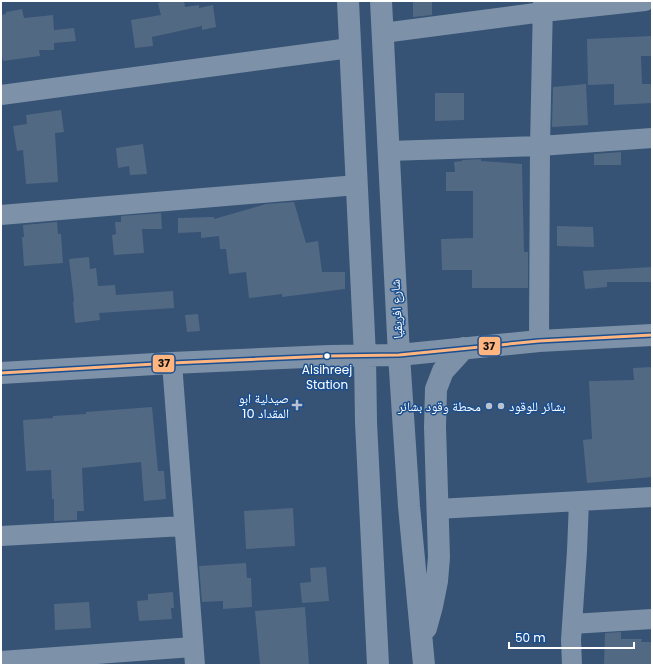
<svg xmlns="http://www.w3.org/2000/svg" width="653" height="666" font-family="Poppins,'Noto Naskh Arabic',sans-serif">
	<style>
		.building { fill: #526984 }
		.lines { fill: none; stroke-linecap: round; stroke-linejoin: round }
		.minor { stroke: #7d92a8; stroke-width: 20 }
		.tertiary { stroke: #7d92a8; stroke-width: 22 }
		.bus-1-casing { stroke: #1b4f8f; stroke-width: 6 }
		.bus-1 { stroke: #ffb580; stroke-width: 3 }
		.bus-dot { fill: #fff; stroke: #1b4f8f; stroke-width: 1.5 }
		.poi-dot { fill: #b9c2ce; stroke: #1b4f8f; stroke-width: 1.5 }
		.labels { text-anchor: middle; stroke-width: 3; stroke-linejoin: round; paint-order: stroke }
		.bus-label { font-size: 12px; fill: #fff; stroke: #1b4f8f }
		.street-label { font-size: 13px; fill: #fff; stroke: #1b4f8f }
		.poi-label { font-size: 13px; fill: #fff; stroke: #1b4f8f; text-anchor: end }
		.line-badge { stroke: #1b4f8f; stroke-width: 1.5 }
		.pale-badge-label { font-size: 11px; text-anchor: middle; font-weight: bold; fill: #111 }
	</style>
	<rect width="100%" height="100%" fill="#365274"/>
	<!-- building -->
	<path class="building" d="M165,1H184L185,7L199,5V8L213,5L216,27L202,30V26L152,37L153,46L135,48L131,20L161,15L158,3Z
		M413,1H432V15L413,17Z
		M22,9L24,18L53,15L54,30L74,28L76,41L54,43V50H39L40,56L3,61L1,51V15L6,14V12Z
		M652,36V56H641L642,84H652V103L614,105V84L588,85L587,39Z
		M586,84L588,125L552,127L553,87Z
		M435,93H464V120L435,121Z
		M61,110L64,132L55,133L58,182L26,184L23,150L17,151L13,126L27,124L26,115Z
		M143,144L147,174L130,175L129,166L118,168L116,148Z
		M621,152V165H594V154Z
		M481,159V161L522,164L524,252H528V288H472V270H442L441,239L473,238V191H446V172H455L454,162L462,161V160Z
		M294,202L306,243L318,241L322,272H345V289L282,297V294L249,298L246,272L229,274L226,249H220L219,236L201,238V232L178,233V218L214,217V219L266,204Z
		M161,213L162,229H142L144,253L114,255L112,235L116,234L115,222H121V216Z
		M57,222L58,234H61L63,263L24,266L22,237H24L23,225Z
		M557,226L593,227L594,247L557,246Z
		M89,257L90,269L96,268L98,286L115,285L116,295L173,291L174,308L99,313L100,320L75,323L73,302L74,301L69,259Z
		M652,267V282H607V287L585,289L583,271Z
		M198,314L200,331L187,332L185,315Z
		M652,367V477L587,483L583,440L592,439L589,381L634,380L633,368Z
		M152,407L158,471H164L166,499L144,501L141,462L82,468L84,511H77V520L54,521V499H52L51,470L26,471L23,420L53,418V416L86,414V412Z
		M293,508L295,546L246,549L244,511Z
		M246,563L247,578H251L252,607L223,609V601L202,602L199,566Z
		M326,567L329,601L302,603L300,583L311,582L310,568Z
		M173,592L174,608H171L172,619L139,621L137,601L148,600V594Z
		M89,602L91,628L55,630L54,604Z
		M305,607L309,665H260L255,611Z
		M621,632V639H642L641,642H652V665H604L605,633Z"/>
	<g class="lines">
		<!-- minor -->
		<path class="minor" d="M383,33L543,12L645,1
			M1,95L350,48
			M389,151L540,146L652,138
			M1,215L357,185
			M539,341L540,146L543,1
			M172,363L195,665
			M437,509L652,497
			M1,536L184,526
			M572,624L652,619
			M1,661L193,647
			M572,665L571,640L577,551L579,501"/>
		<!-- tertiary -->
		<path class="tertiary" d="M348,1L365,356L366,422L378,665
			M381,1L399,355L409,506L424,665
			M1,373L172,363L329,356L399,355L539,341L652,335
			M426,628L432,606L437,581L439,557L435,427L436,389L443,371L464,348"/>
		<!-- bus-1 casing -->
		<g class="bus-1-casing">
			<path id="bus-1" d="M1,373L172,363L329,356L399,355L539,341L652,335"/>
		</g>
		<!-- bus-1 -->
		<use href="#bus-1" class="bus-1"/>
	</g>
	<!-- markers -->
	<circle class="bus-dot" cx="327" cy="356" r="3.5"/>
	<g class="poi-dot">
		<path d="M295 399h4v4h4v4h-4v4h-4v-4h-4v-4h4z"/>
		<circle cx="489" cy="406" r="4"/>
		<circle cx="501" cy="406" r="4"/>
	</g>
	<g class="labels">
		<!-- bus labels -->
		<g class="bus-label">
			<text x="327" y="374">Alsihreej<tspan x="327" dy="15">Station</tspan></text>
		</g>
		<!-- street labels -->
		<g class="street-label">
			<text transform="translate(396 309) rotate(-93)" y="5">شارع افريقيا</text>
		</g>
		<!-- poi labels -->
		<g class="poi-label">
			<text x="289" y="403">صيدلية ابو<tspan x="289" dy="15">المقداد 10</tspan></text>
			<text x="481" y="411">محطة وقود بشائر</text>
			<text x="509" y="411" text-anchor="start">بشائر للوقود</text>
		</g>
	</g>
	<g class="line-badge">
		<rect x="478" y="336" width="23" height="20" rx="4" fill="#ffb580"/>
		<rect x="152" y="354" width="23" height="19" rx="4" fill="#ffb580"/>
	</g>
	<g class="pale-badge-label">
		<text x="489" y="350">37</text>
		<text x="164" y="367">37</text>
	</g>
	<!-- border -->
	<rect width="653" height="666" fill="none" stroke="#ffffff" stroke-width="4"/>
	<!-- scale -->
	<path d="M509 642v6h125v-6" fill="none" stroke="#ffffff" stroke-width="2"/>
	<text x="515" y="642" font-size="12" fill="#ffffff" stroke="#1b4f8f" stroke-width="3" paint-order="stroke">50 m</text>
</svg>
